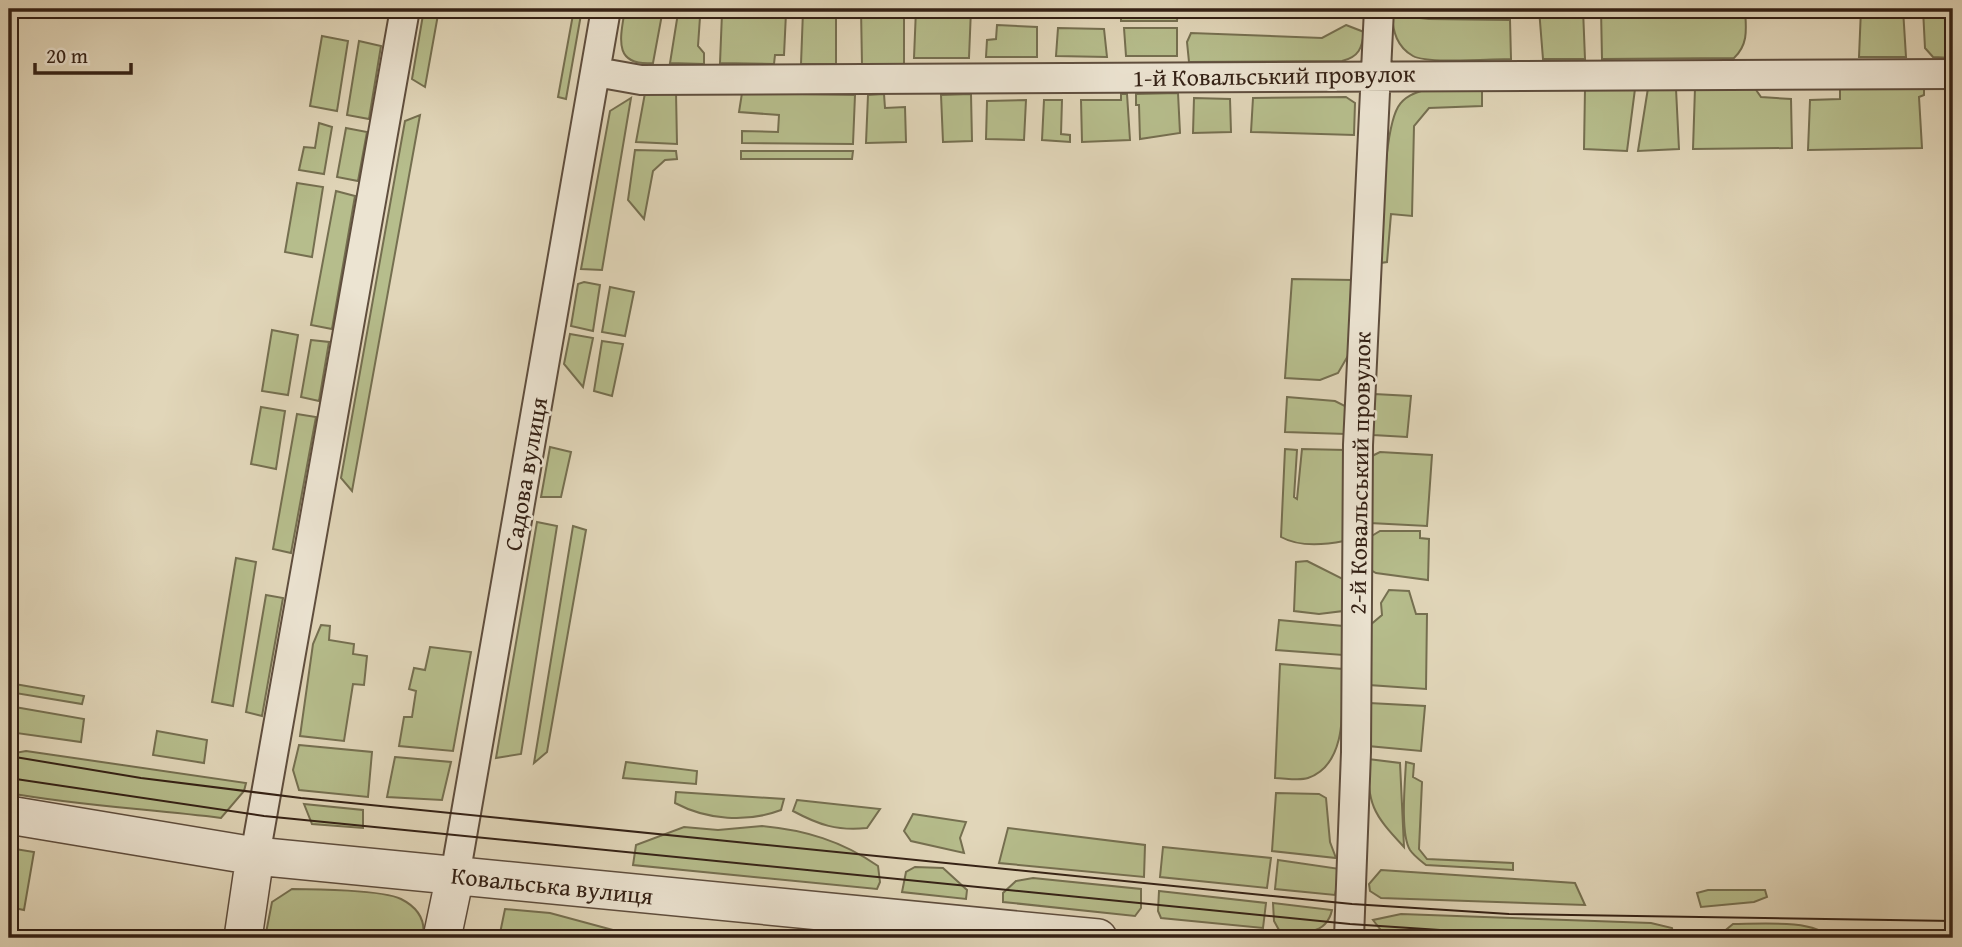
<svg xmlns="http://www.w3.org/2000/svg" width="1962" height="947" font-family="'Gentium Book Plus',serif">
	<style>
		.green { fill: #b6bd8c; stroke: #756f50; stroke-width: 2 }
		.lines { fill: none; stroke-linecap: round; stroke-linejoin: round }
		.minor-casing { stroke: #5f4e3e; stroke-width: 32 }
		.tertiary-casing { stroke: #5f4e3e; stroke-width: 40 }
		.minor { stroke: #ece4d2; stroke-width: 28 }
		.tertiary { stroke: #ece4d2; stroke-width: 37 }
		.tram { stroke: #342115; stroke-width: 2 }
		.labels { text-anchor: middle; stroke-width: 5; stroke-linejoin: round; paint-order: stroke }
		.street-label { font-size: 24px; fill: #342115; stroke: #ece4d2 }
	</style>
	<rect width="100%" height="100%" fill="#e1d6b9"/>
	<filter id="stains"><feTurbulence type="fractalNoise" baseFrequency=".00286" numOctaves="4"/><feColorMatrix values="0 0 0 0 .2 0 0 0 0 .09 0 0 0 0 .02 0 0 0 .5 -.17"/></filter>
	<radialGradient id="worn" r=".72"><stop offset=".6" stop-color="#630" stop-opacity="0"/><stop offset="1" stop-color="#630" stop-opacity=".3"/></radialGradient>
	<!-- green -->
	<path class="green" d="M424,9H439L425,87L412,79Z
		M574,9H582L566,99L558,97Z
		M625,9H663L653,63C613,66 620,39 625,9Z
		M836,9V64H801L803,11Z
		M861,9H904V65H862Z
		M916,9H971L969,58H914Z
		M1121,9H1178L1177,21H1121Z
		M1539,9H1583L1585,59H1543Z
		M1601,9H1745C1746,28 1749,44 1734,58L1602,59Z
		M1861,9H1903L1906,57H1859Z
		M1923,9H1953V58L1933,57L1925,48Z
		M678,13L700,17L698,46L704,53V64L670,63Z
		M722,13H786L784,55H775L774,64L720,63Z
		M1392,15L1429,19L1510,20L1511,59C1492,59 1427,64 1413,56C1397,47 1393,32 1392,15Z
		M997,25L1037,27V57H986L987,40L996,39Z
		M1346,25L1364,32C1362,48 1359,57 1342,61L1189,62L1187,42L1191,33L1322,38Z
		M1058,28L1104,29L1107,57L1056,56Z
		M1124,28H1177V56H1126Z
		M322,36L348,41L337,111L310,106Z
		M359,41L381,46L369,119L347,115Z
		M1840,86L1924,88V95L1919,97L1922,148L1808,150L1810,100L1840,99Z
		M1754,87L1761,97L1791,99L1792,148L1693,149L1695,88Z
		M1430,88H1482V106L1429,108L1414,126L1412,216L1391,214L1387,262L1380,263C1382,230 1383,133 1398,107C1405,95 1418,92 1430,88Z
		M1648,88L1676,89L1679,149L1638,151Z
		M1585,89H1635L1627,151L1584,149Z
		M676,92L677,144L636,142L645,93Z
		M742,93L855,95L853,144L742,143V131L778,132L779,115L739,112Z
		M1178,93L1180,133L1140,139L1139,105H1136V94Z
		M884,94L885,108L905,107L906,142L866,143L868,95Z
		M971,94L972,141L943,142L941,95Z
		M1121,94H1127L1130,140L1082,142L1081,100H1121Z
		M1346,97L1355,103L1354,135L1251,132L1253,98Z
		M631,98L602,270L581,269L610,111Z
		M1194,98L1230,99L1231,132L1193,133Z
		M1026,100L1024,140L986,139L987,101Z
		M1044,100H1062L1061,134L1070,135V142L1042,140Z
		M420,115L352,491L341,478L405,121Z
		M319,123L332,127L324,174L299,170L304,147L315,148Z
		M346,128L367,132L358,181L337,177Z
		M635,150L676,151L677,159L665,160L653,171L644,219L628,200Z
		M741,151H853L852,159H741Z
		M297,183L323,187L312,257L285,252Z
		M336,191L355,196L332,329L311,325Z
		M1292,279L1353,280L1349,354L1338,373L1320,380L1285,378Z
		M584,282L600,285L593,331L571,326L578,284Z
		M610,287L634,292L625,336L602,332Z
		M272,330L298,335L288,395L262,391Z
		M570,334L593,338L583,387L564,364Z
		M311,340L329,342L319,401L301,397Z
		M602,341L623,344L612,396L594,391Z
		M1374,394L1411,396L1407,437L1373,435Z
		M1287,397L1335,401L1347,407L1346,434L1285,432Z
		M261,407L285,411L276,469L251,464Z
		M297,414L316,417L291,553L273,549Z
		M550,447L571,452L561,497H541Z
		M1285,449L1297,450L1294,497L1297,499L1302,449L1346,450L1344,541C1324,545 1299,547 1281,537Z
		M1380,452L1432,455L1427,526L1370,523L1372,456Z
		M537,522L557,526L521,754L496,758Z
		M573,526L586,530L547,752L534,763Z
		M1380,531H1420V538L1429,539L1428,580L1376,573L1369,569L1370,537Z
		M236,558L256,562L233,706L212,702Z
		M1307,561L1343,579V611L1319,614L1294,611L1296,562Z
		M1389,590L1409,591L1416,614H1427L1426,689L1369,685V626L1382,615L1381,603Z
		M266,595L283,598L262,716L246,712Z
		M1279,620L1343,626V655L1276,650Z
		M321,625L330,626L329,640L354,644L353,654L367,656L364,685L353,684L344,741L300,736L313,644Z
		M430,647L471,652L453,751L399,746L404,717H412L416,691L409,689L414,668L425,670Z
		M1280,664L1343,669C1342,703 1349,764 1308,778C1299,781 1285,778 1275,778Z
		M9,683L84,696L82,704L9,692Z
		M1369,703L1425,706L1421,751L1368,746Z
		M9,706L84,719L81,742L9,732Z
		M157,731L207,740L204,763L153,755Z
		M299,745L372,752L368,797L299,790L293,770Z
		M26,751L246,783L244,791L221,818C150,809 80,806 9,793V754Z
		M395,757L451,762L442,800L387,797Z
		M1368,759L1400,763L1404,847C1372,813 1368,805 1368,759Z
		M626,762L697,771L696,784L623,778Z
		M1406,762L1414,764L1413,777L1422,782L1419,849L1427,859L1513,863V870L1426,865C1421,861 1414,856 1410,850C1400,834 1405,782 1406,762Z
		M676,792L784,799L781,810C747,823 707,820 675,803Z
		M1276,793L1319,794L1326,798L1330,842L1336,858L1272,851Z
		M797,800L880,809L867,828C837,831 819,825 793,811Z
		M304,804L363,810V828L312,824Z
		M913,814L966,822L960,838L964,853L911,841L904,831Z
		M762,826C805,830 842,841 878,866L880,882L877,889L633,865L636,845L684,827L718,830Z
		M1008,828L1145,845L1144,877L999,863Z
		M1163,847L1271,858L1267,888L1160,877Z
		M9,848L34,852L24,910L9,907Z
		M1278,860L1340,869L1335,895L1275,889Z
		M915,867L943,868L967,890L966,899L902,892L906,872Z
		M1381,870L1575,883L1585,905L1381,898L1370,891L1369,884Z
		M1033,878L1141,889V908L1135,916L1003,902V893L1016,881Z
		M292,889C314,889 383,890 401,899C417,907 426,920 423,938H265L272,902Z
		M1708,890H1765L1767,897L1754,902L1701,907L1697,893Z
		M1159,891L1266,903L1263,928L1161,918L1158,911Z
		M1273,903L1332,910C1326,937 1300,933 1279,930L1274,921Z
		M505,909L550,913L624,933L623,938H499Z
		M1401,914L1651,923L1672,928L1674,938H1387L1373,920Z
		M1733,924C1758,924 1815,919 1830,938H1716Z"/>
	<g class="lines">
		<!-- minor casing -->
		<g class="minor-casing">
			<path id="minor" d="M596,72L641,80L1953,74
				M255,856L405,9
				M455,876L606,9
				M1349,938L1356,752L1358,445L1379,9"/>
		</g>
		<!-- tertiary casing -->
		<g class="tertiary-casing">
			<path id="tertiary" d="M9,815L255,856L1098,938
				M243,938L255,856
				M442,938L455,876"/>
		</g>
		<!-- minor -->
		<use href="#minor" class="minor"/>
		<!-- tertiary -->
		<use href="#tertiary" class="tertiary"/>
		<!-- tram -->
		<path class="tram" d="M9,756L141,778L301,798L1352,904L1509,914L1953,921
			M9,778L264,816L1350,924L1515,935L1746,938"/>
	</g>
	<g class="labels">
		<!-- street labels -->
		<g class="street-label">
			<text transform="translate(1274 76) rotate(-1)" y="8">1-й Ковальський провулок</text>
			<text transform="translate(1360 473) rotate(-89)" y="8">2-й Ковальський провулок</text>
			<text transform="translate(526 474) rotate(-80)" y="8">Садова вулиця</text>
			<text transform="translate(552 886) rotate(6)" y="8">Ковальська вулиця</text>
		</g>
	</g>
	<!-- margin -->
	<rect width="1962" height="947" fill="none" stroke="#e1d6b9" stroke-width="35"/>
	<rect x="10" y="10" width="1941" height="926" fill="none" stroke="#342115" stroke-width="3.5"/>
	<rect x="18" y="18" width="1927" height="912" fill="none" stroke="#342115" stroke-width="2"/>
	<!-- scale -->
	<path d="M35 63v10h96v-10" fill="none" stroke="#342115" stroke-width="3.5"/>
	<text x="46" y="63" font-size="21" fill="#342115" stroke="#ece4d2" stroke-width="5" paint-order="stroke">20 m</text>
	<rect width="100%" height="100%" filter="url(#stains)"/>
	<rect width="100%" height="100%" fill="url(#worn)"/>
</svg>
